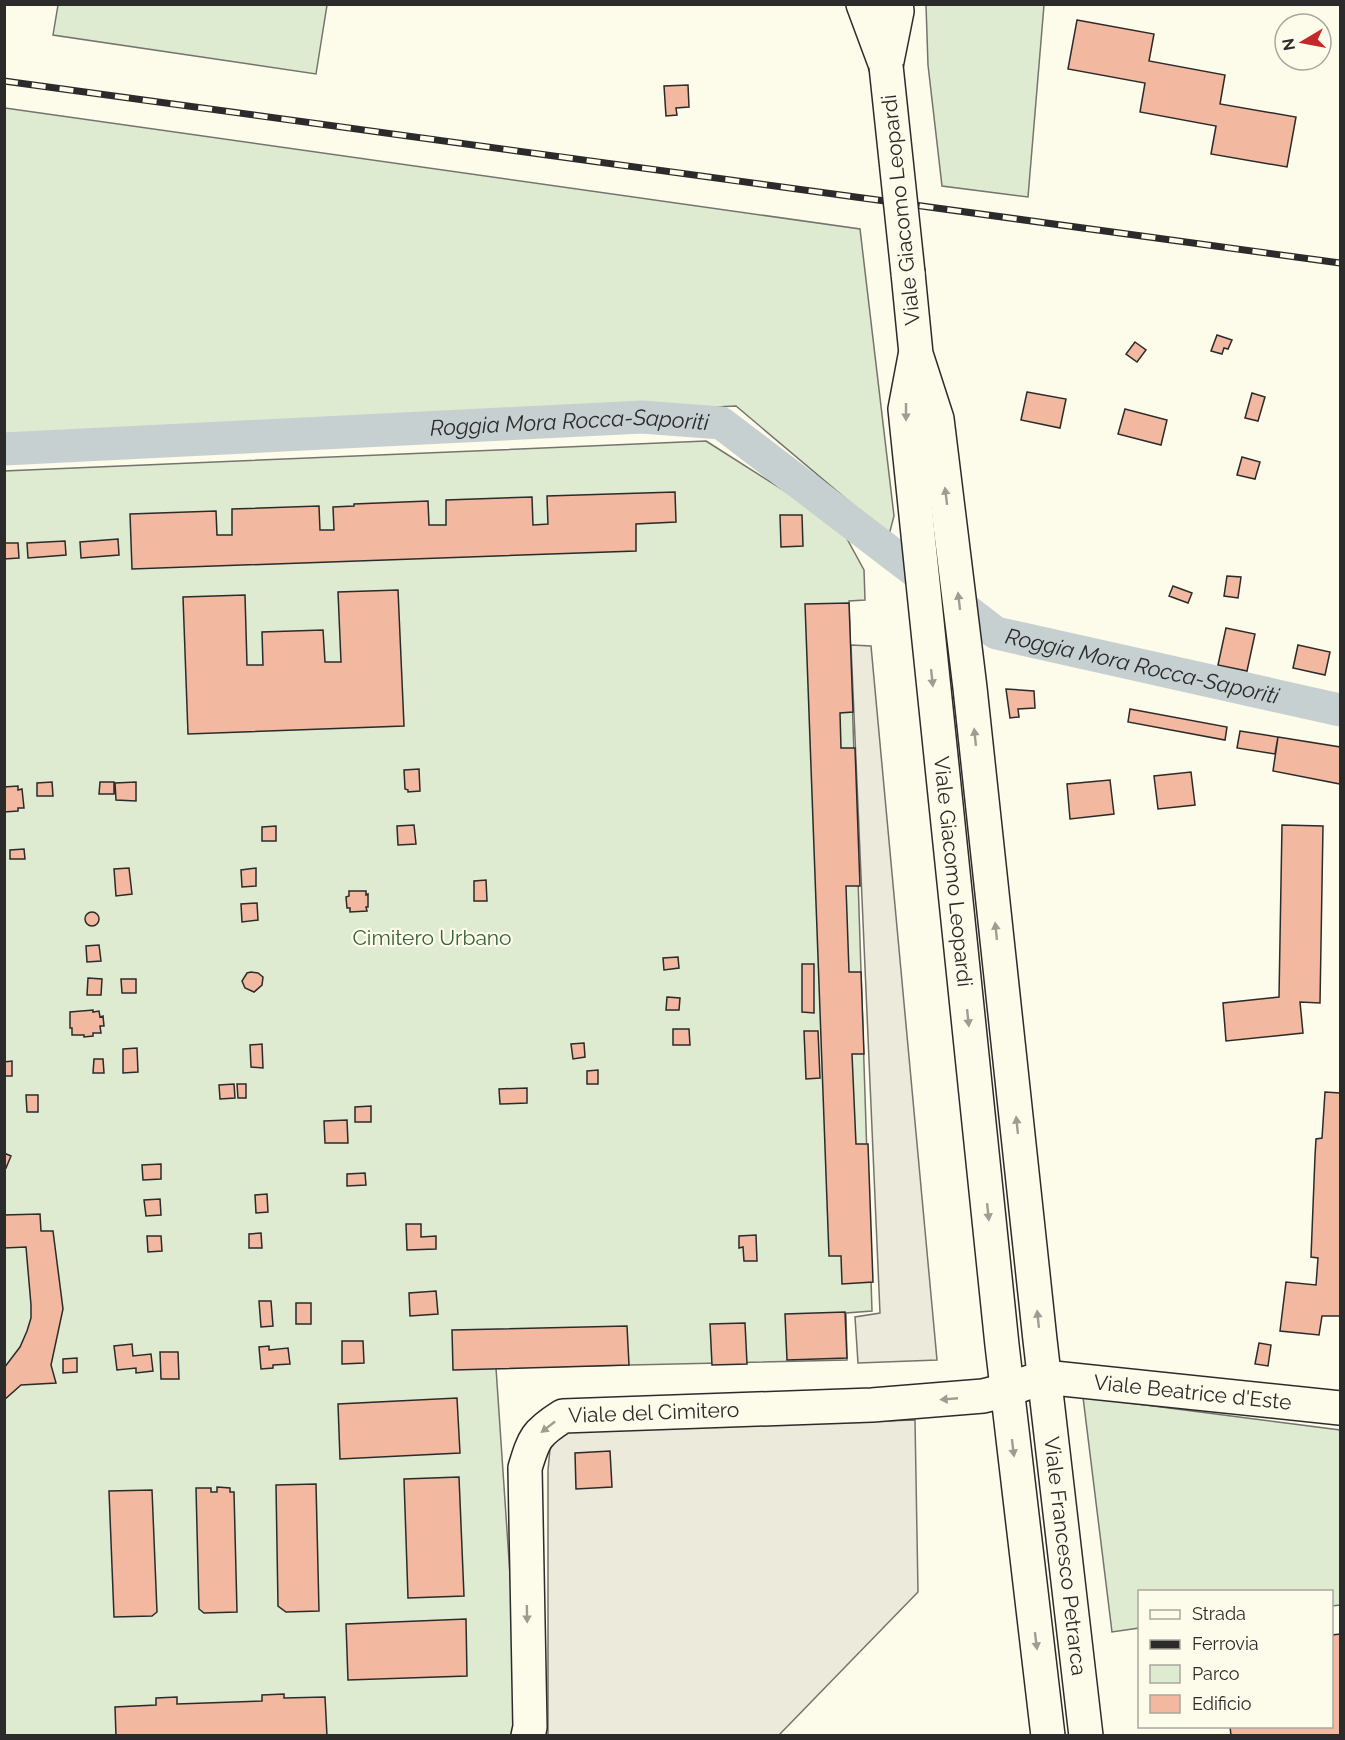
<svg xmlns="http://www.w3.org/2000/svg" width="1345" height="1740" font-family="Raleway,sans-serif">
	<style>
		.green { fill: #deebd1; stroke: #74746e; stroke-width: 1.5 }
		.parking { fill: #eceadb; stroke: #74746e; stroke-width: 1.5 }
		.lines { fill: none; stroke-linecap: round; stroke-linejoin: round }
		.canal { stroke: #c7d0d0; stroke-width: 33 }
		.building { fill: #f2b8a0; stroke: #2b2b2b; stroke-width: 1.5 }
		.minor-casing { stroke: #2b2b2b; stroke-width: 36 }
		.major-casing { stroke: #2b2b2b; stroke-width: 36 }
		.minor { stroke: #fdfbea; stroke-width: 33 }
		.major { stroke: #fdfbea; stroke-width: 33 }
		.rail-casing { stroke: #2b2b2b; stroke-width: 7 }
		.rail { stroke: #fdfbea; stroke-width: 4.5; stroke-dasharray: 14; stroke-linecap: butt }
		.major-bridge-casing { stroke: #2b2b2b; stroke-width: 36; stroke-linecap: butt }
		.major-bridge { stroke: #fdfbea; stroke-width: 33 }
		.oneway { fill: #9e9d94 }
		.labels { text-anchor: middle; stroke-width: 4.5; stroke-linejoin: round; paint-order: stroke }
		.street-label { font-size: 21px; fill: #2b2b2b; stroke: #fdfbea }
		.park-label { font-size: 21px; fill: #34623c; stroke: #fdfbea }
		.water-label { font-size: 22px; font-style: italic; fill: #2b2b2b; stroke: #fdfbea }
	</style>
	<rect width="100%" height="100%" fill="#fdfbea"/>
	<!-- green -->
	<path class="green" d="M58,5V4L327,5L316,74L53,35Z
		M926,5H1044L1028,197L942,186L928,65Z
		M5,108L860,229L894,516L889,535L736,406L5,440Z
		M706,441L840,526L864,570L865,600L849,601L872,1311L846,1313L847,1360L496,1368L519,1708L516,1735H5L4,471Z
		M1083,1397L1340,1430V1605L1332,1606V1592H1140L1139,1628L1112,1632Z"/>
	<!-- parking -->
	<path class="parking" d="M851,645L871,646L937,1360L858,1363L855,1317L880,1313Z
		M915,1420L918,1592L779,1735L548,1736V1470L550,1449L559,1435L575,1431Z"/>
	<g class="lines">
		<!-- canal -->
		<path class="canal" id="s1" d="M4,449L642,417L721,423L996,633L1340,710"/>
	</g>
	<!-- building -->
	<path class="building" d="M1077,20L1154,34L1149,61L1225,75L1220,104L1296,117L1287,167L1211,154L1216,126L1140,112L1145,83L1068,69Z
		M688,85L689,107L676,108L677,115L666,116L664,86Z
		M1217,335L1232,340L1228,349L1224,348L1222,354L1211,351Z
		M1135,342L1146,350L1137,362L1126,354Z
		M1027,392L1066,399L1060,428L1021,420Z
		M1252,393L1265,397L1258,421L1245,418Z
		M1125,409L1167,420L1161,445L1118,434Z
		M1242,457L1260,462L1255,479L1237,475Z
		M675,492L676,522L636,524V551L132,569L130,514L216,511L217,535H232V509L319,506L320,530H334L333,507L354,506V504L428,501L429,525H446V500L532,497L533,525L548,524L547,496Z
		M780,515H802L803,546L781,547Z
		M118,539L119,555L81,558L80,542Z
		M65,541L66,555L28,558L27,543Z
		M4,543H18L19,558L4,559Z
		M1227,576L1241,577L1238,598L1224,596Z
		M1173,586L1192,593L1188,603L1169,596Z
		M398,590L404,726L188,734L183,597L245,595L247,665H263L262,632L323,630L325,662H341L338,592Z
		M849,603L853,712L840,713L841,748H855L860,886H846L849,972H861L864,1054H852L856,1144H868L873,1282L842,1284L841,1256H829L805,604Z
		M1226,628L1255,634L1247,671L1218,665Z
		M1298,645L1330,652L1325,675L1293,668Z
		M1006,689L1034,691L1035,708L1018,709L1019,717L1010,718Z
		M1130,709L1227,727L1225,740L1128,722Z
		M1240,731L1278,737L1275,754L1237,748Z
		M1278,737L1340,747V784L1273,771Z
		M419,769L420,791L408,792V790L405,789L404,770Z
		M1191,772L1195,805L1158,809L1154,776Z
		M1110,780L1114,814L1070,819L1067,784Z
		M52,782L53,796H37V783Z
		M100,782H114V794H99Z
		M136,782V801L116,800L115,783Z
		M18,786V790L22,789L24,808H18V811L4,812V787Z
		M414,825L416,844L398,845L397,826Z
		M1282,825L1323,826L1320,1003L1300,1002L1303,1033L1226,1041L1223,1003L1279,997Z
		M276,826V841H262V827Z
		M24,849L25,859H10V850Z
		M129,868L132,894L116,896L114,869Z
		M256,868V886L242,887L241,870Z
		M486,880L487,901H474V881Z
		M349,891H366V895L368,894V907H366L367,911L350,912V908H347L346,897L349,896Z
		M257,903L258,920L242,922L241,904Z
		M85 919a7 7 0 1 1 14 0a7 7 0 1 1-14 0Z
		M99,945L101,961L87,962L86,946Z
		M678,957L679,968L664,970L663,958Z
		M802,964H814V1013L802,1012Z
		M251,972L258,973L263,977L262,985L254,992L245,988L242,981L247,973Z
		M88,978L102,979L101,995H87Z
		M121,979H136V993H122Z
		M667,997L680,998L679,1010H666Z
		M93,1010V1012L99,1011L100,1017L103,1016L104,1026H100L101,1033H93V1036L84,1037V1035H72V1028H70V1012Z
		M673,1029H689L690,1045H673Z
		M804,1031H818L820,1078L806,1079Z
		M584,1043L585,1057L573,1059L571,1044Z
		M262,1044L263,1068L251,1067L250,1045Z
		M137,1048L138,1072L123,1073V1049Z
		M94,1059H103L104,1073H93Z
		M12,1061V1076H4V1062Z
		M598,1070V1084H587V1071Z
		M234,1084L235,1098L220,1099L219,1085Z
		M237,1084H246V1098H238Z
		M527,1088V1103L500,1104L499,1089Z
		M1325,1092L1340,1093V1316H1322L1319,1335L1280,1331L1286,1282L1316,1285L1318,1258L1311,1257L1315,1156L1316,1139L1322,1138Z
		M26,1095H38V1112H27Z
		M371,1106V1122H355V1107Z
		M347,1120L348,1143H325L324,1121Z
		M4,1153L11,1156L6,1168L4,1167Z
		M161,1164V1179L143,1180L142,1165Z
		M365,1173L366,1185L347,1186V1174Z
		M267,1194L268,1212L256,1213L255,1195Z
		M160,1199L161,1215L146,1216L144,1200Z
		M40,1214L41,1231H53L63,1309L51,1365L56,1383L21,1385L4,1400V1368L20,1347L27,1331L31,1318V1305L26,1247L4,1248V1215Z
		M406,1224H421V1237L436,1236V1249L407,1250Z
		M261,1233L262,1248H249V1234Z
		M756,1235L757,1261H744L743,1247L739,1248V1236Z
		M147,1236H161L162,1251L148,1252Z
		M436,1291L438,1314L410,1316L409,1293Z
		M259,1301H271L273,1326L261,1327Z
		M296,1303H311V1324H296Z
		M845,1312L847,1358L787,1360L785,1314Z
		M745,1323L747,1364L712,1365L710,1324Z
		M627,1326L629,1365L453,1370L452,1330Z
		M342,1341H363L364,1363L342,1364Z
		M1259,1343L1271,1345L1268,1366L1255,1364Z
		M132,1344L133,1356L151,1354L153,1371L136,1373V1368L117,1370L114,1346Z
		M269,1346V1350L288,1348L290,1364L273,1365V1368L261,1369L259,1347Z
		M160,1352H178L179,1379H161Z
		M77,1358V1372L63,1373V1359Z
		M457,1398L460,1453L340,1459L338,1404Z
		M610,1451L612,1487L576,1489L575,1453Z
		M459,1477L464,1596L408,1598L404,1479Z
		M316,1484L319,1611L286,1612L278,1606L276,1485Z
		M217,1487L230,1488V1492H234L237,1612L204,1613L199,1609L196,1488H211V1492H217Z
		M152,1490L157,1612L152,1616L114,1617L109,1491Z
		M466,1619L467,1676L348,1680L346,1624Z
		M1340,1634V1736H1231L1230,1726H1332V1635Z
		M284,1694V1698L325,1697L327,1736H116L115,1707L156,1705V1698L177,1697V1704L262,1701V1695Z"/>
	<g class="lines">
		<!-- minor casing -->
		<g class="minor-casing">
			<g id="minor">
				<path id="s2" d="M528,1736L530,1727L525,1468C534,1438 536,1433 563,1416L872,1405L983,1396L1007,1390L1044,1377L1340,1408"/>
			</g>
		</g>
		<!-- major casing -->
		<g class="major-casing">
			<g id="major">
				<path d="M863,4L886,66"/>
				<path d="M886,66L897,11L896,4"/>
				<path id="s3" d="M908,273L916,354L937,419L970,688L1040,1340L1086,1736"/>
				<path id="s4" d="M915,356L905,409L1002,1345L1048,1736"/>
			</g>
		</g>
		<!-- minor -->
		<use href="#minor" class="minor"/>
		<!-- major -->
		<use href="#major" class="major"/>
		<!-- rail casing -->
		<g class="rail-casing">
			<path id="rail" d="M4,81L1340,263"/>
		</g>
		<!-- rail -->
		<use href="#rail" class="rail"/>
		<!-- major-bridge casing -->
		<g class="major-bridge-casing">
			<path id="major-bridge" d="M886,66L908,273"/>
		</g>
		<!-- major-bridge -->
		<use href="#major-bridge" class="major-bridge"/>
	</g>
	<!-- one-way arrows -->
	<defs><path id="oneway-solid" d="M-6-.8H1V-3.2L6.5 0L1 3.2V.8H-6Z" transform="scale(1.5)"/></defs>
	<g class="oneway">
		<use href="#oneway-solid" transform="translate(906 412) rotate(90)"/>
		<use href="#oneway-solid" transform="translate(946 496) rotate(-97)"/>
		<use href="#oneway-solid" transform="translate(959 601) rotate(-97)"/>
		<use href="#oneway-solid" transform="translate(932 678) rotate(84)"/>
		<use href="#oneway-solid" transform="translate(975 737) rotate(-96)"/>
		<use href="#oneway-solid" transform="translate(996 931) rotate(-96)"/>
		<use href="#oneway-solid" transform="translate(968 1018) rotate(84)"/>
		<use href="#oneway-solid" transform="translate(1017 1125) rotate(-96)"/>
		<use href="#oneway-solid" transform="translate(988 1212) rotate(84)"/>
		<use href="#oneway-solid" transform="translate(1038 1319) rotate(-96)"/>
		<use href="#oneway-solid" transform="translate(949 1399) rotate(175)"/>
		<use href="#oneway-solid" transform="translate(548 1427) rotate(142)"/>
		<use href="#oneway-solid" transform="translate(1013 1448) rotate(83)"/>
		<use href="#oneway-solid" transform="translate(527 1614) rotate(89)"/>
		<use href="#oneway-solid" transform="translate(1036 1641) rotate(83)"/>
	</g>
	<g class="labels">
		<!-- street labels -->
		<g class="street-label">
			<text transform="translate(901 210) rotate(-96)" y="7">Viale Giacomo Leopardi</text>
			<text dy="7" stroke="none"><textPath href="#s4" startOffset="519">Viale Giacomo Leopardi</textPath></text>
			<text dy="7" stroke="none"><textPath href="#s2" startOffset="969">Viale Beatrice d'Este</textPath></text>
			<text dy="7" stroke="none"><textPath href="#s2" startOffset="426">Viale del Cimitero</textPath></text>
			<text dy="7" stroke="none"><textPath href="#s3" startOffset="1294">Viale Francesco Petrarca</textPath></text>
		</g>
		<!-- park labels -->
		<g class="park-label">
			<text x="432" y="945">Cimitero Urbano</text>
		</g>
		<!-- water labels -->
		<g class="water-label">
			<text dy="8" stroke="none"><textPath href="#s1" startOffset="566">Roggia Mora Rocca-Saporiti</textPath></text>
			<text dy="8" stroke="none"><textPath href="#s1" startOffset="1214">Roggia Mora Rocca-Saporiti</textPath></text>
		</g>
	</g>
	<!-- border -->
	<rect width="1345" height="1740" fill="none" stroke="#2b2b2b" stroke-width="12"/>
	<!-- legend -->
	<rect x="1138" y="1590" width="195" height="138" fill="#fdfbea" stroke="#a9a89e" stroke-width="1.5"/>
	<rect x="1150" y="1610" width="30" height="9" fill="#fdfbea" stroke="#a9a89e" stroke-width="1.5"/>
	<text x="1192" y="1620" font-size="18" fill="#2b2b2b">Strada</text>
	<rect x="1150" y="1640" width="30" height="9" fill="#2b2b2b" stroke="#a9a89e" stroke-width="1.5"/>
	<text x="1192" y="1650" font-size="18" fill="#2b2b2b">Ferrovia</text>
	<rect x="1150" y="1665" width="30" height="18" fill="#deebd1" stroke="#a9a89e" stroke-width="1.5"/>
	<text x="1192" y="1680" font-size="18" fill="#2b2b2b">Parco</text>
	<rect x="1150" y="1695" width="30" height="18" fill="#f2b8a0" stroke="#a9a89e" stroke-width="1.5"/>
	<text x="1192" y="1710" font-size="18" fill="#2b2b2b">Edificio</text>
	<!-- north arrow -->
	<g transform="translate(1303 42) rotate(260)"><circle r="28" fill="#fdfbea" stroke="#a9a89e" stroke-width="1.5"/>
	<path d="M0-4.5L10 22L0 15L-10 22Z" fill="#c62828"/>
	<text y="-9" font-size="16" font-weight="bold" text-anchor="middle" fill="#2b2b2b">N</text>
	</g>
</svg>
